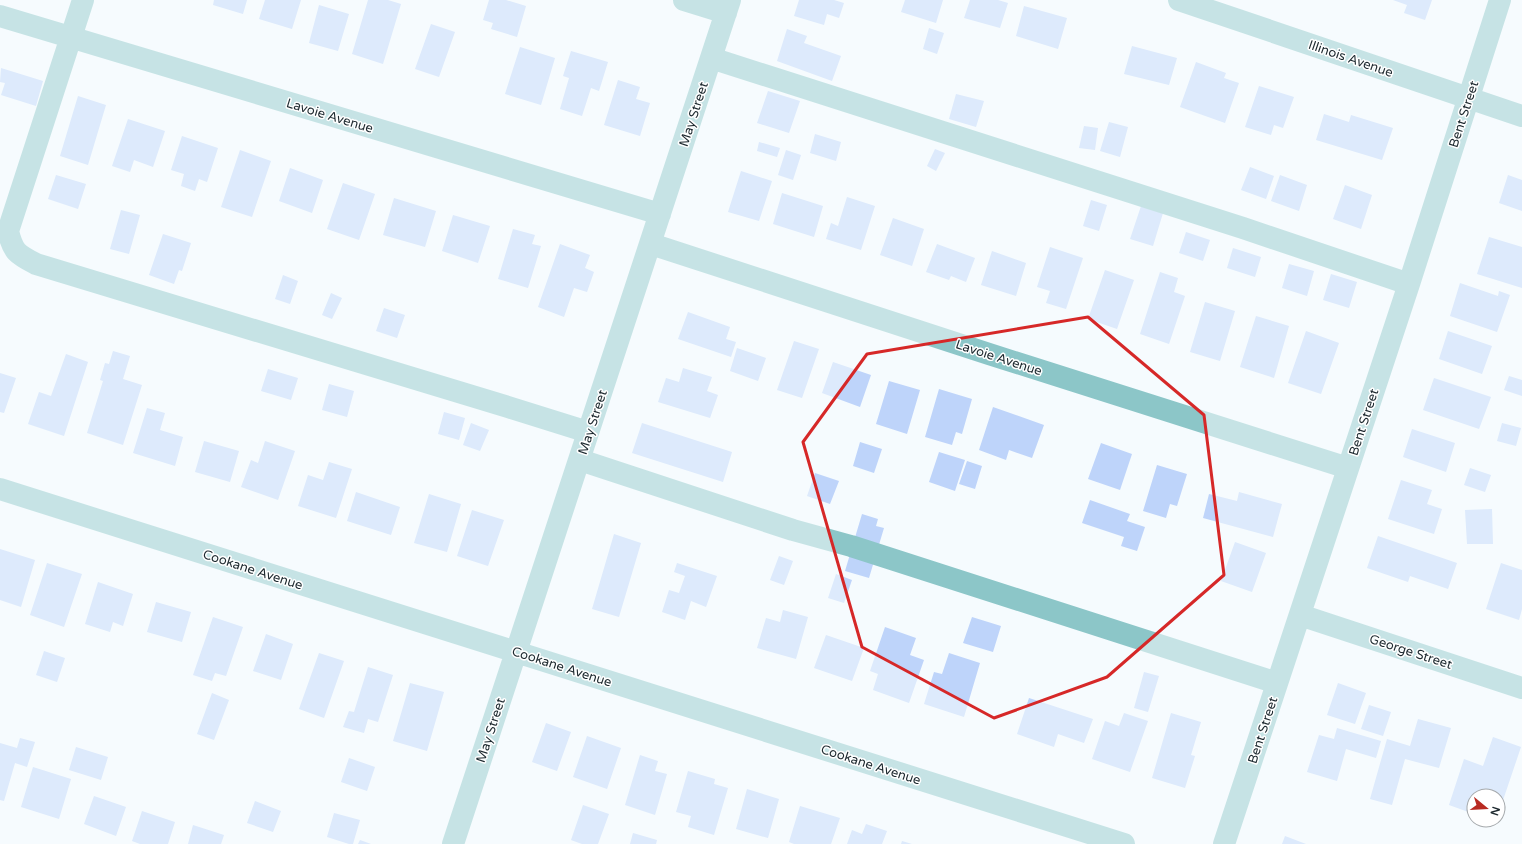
<svg xmlns="http://www.w3.org/2000/svg" width="1522" height="844" font-family="'Varela Round',sans-serif">
	<style>
		.building { fill: #bed4fa }
		.lines { fill: none; stroke-linecap: round; stroke-linejoin: round }
		.minor { stroke: #8cc6c8; stroke-width: 22 }
		.marked { fill: none; stroke: #d62828; stroke-width: 3; stroke-linejoin: round }
		.labels { text-anchor: middle; stroke-width: 3; stroke-linejoin: round; paint-order: stroke }
		.street-label { font-size: 13px; fill: #1d292f; stroke: #fff }
	</style>
	<rect width="100%" height="100%" fill="#f5fbfe"/>
	<!-- building -->
	<path class="building" d="M214,0H247L243,14L213,5Z
		M265,0H301L292,29L259,19Z
		M368,0H388L401,4L383,64L352,54Z
		M489,0H506L526,6L517,37L491,29L493,23L483,20Z
		M799,0H834L844,3L839,18L827,14L824,25L794,16Z
		M905,0H943L936,23L901,12Z
		M970,0H998L1008,3L1000,28L964,18Z
		M1393,0H1432L1425,20L1404,13L1407,5Z
		M319,5L349,14L338,51L309,43Z
		M1024,6L1067,18L1058,49L1016,36Z
		M431,24L455,32L439,77L415,69Z
		M929,28L944,33L937,54L923,49Z
		M787,29L807,36L804,43L841,56L832,81L777,61Z
		M1132,46L1177,58L1169,85L1124,74Z
		M520,47L555,58L541,105L505,94Z
		M571,51L608,62L599,91L591,88L582,116L560,109L569,78L563,76Z
		M1196,62L1226,73L1224,78L1239,83L1225,123L1180,107Z
		M1,68L43,81L36,106L1,95L5,83L0,82Z
		M618,80L640,87L636,99L650,103L640,136L604,125Z
		M1259,86L1294,97L1283,128L1274,125L1271,135L1245,127Z
		M768,91L800,101L789,133L757,123Z
		M956,94L984,101L976,127L949,119Z
		M78,96L106,105L88,165L60,156Z
		M1324,114L1349,122L1351,115L1393,128L1382,160L1316,140Z
		M128,119L165,131L153,167L134,160L130,172L112,166Z
		M1109,122L1128,127L1120,157L1100,151Z
		M1084,126L1098,128L1095,150L1079,148Z
		M815,134L841,142L836,161L810,153Z
		M182,136L218,148L207,182L199,179L195,191L181,186L184,174L171,170Z
		M759,142L780,148L777,157L757,151Z
		M935,149L945,153L936,171L927,166Z
		M240,150L271,161L252,217L221,207Z
		M786,150L801,155L793,180L778,175Z
		M1250,167L1274,176L1266,199L1241,190Z
		M290,168L323,180L312,213L279,201Z
		M741,171L772,181L759,221L728,212Z
		M56,175L86,184L78,209L48,199Z
		M1280,175L1307,185L1299,211L1271,201Z
		M1508,175L1522,180V211L1499,203Z
		M343,183L375,194L359,240L327,229Z
		M1345,185L1372,195L1361,229L1333,219Z
		M782,193L823,206L814,237L773,224Z
		M847,197L875,206L861,250L826,239L831,223L838,226Z
		M394,198L436,211L425,247L383,235Z
		M1091,200L1107,205L1099,231L1083,226Z
		M1141,206L1163,213L1153,246L1130,239Z
		M121,210L140,215L129,254L110,249Z
		M453,215L490,226L478,263L442,251Z
		M893,218L924,229L912,266L880,255Z
		M513,229L535,235L532,244L541,246L528,288L498,279Z
		M1186,232L1210,240L1203,261L1179,253Z
		M163,234L191,243L182,271L179,270L174,284L149,275Z
		M1489,237L1522,247V288L1477,274Z
		M560,244L590,255L585,268L594,272L587,292L574,288L564,317L538,307Z
		M937,244L975,258L966,282L951,276L949,280L926,272Z
		M1050,247L1083,258L1066,309L1046,303L1050,291L1037,287Z
		M1233,248L1261,257L1255,277L1227,268Z
		M992,251L1026,263L1016,296L981,285Z
		M1289,264L1314,271L1307,296L1282,288Z
		M1105,270L1134,280L1117,329L1088,319Z
		M1160,272L1178,278L1174,292L1185,296L1169,344L1140,334Z
		M1331,274L1357,282L1349,308L1323,300Z
		M283,275L298,281L290,304L275,299Z
		M1460,283L1498,296L1499,291L1510,295L1497,332L1450,316Z
		M331,293L342,298L332,319L322,315Z
		M1205,302L1235,311L1220,361L1190,352Z
		M384,308L405,315L397,338L376,331Z
		M688,312L730,327L726,339L736,342L731,357L678,339Z
		M1256,316L1289,326L1274,378L1240,367Z
		M1306,331L1339,343L1321,394L1288,383Z
		M1448,331L1492,346L1482,374L1439,359Z
		M794,341L819,349L802,398L777,390Z
		M737,348L766,358L758,381L730,371Z
		M113,351L130,356L123,379L142,385L123,445L87,433L103,381L100,380L105,363L109,364Z
		M66,354L88,362L64,436L28,424L39,392L51,396Z
		M833,362L871,375L860,407L822,393Z
		M683,368L712,377L707,391L718,395L710,418L658,402L666,378L679,382Z
		M268,369L298,378L291,400L261,391Z
		M0,373L16,378L4,413L0,412Z
		M1509,376L1522,380V396L1504,390Z
		M1434,378L1491,397L1479,429L1423,410Z
		M889,381L920,390L907,434L876,424Z
		M329,384L354,391L347,417L322,410Z
		M939,389L972,399L962,434L956,432L952,445L925,437Z
		M993,407L1044,425L1032,458L1009,450L1006,460L979,450Z
		M147,408L165,413L160,430L183,437L175,466L133,453Z
		M444,412L465,418L459,440L438,434Z
		M471,423L489,430L480,451L463,445Z
		M642,423L732,452L723,482L632,453Z
		M1502,423L1521,428L1516,446L1497,441Z
		M1412,429L1455,443L1446,472L1403,457Z
		M204,441L239,451L230,482L195,472Z
		M265,441L295,451L278,500L241,487L251,460L258,463Z
		M860,442L882,449L874,473L853,466Z
		M1101,443L1132,454L1120,490L1088,479Z
		M939,452L965,460L955,491L929,482Z
		M967,461L982,466L975,489L959,484Z
		M329,462L352,469L336,518L298,506L308,475L323,480Z
		M1157,465L1187,474L1177,506L1170,504L1166,518L1143,511Z
		M1470,468L1491,475L1485,492L1464,485Z
		M815,473L839,481L830,504L807,496Z
		M1401,480L1432,490L1427,504L1442,509L1434,534L1388,519Z
		M356,492L400,507L391,535L347,521Z
		M1239,492L1282,504L1273,537L1203,518L1209,494L1237,501Z
		M429,494L461,504L447,552L414,543Z
		M1090,500L1130,514L1127,521L1145,527L1137,551L1121,546L1124,537L1082,523Z
		M1492,509L1493,544H1467L1465,510Z
		M472,510L504,520L488,566L457,556Z
		M862,514L878,519L876,526L884,528L869,578L845,571Z
		M614,534L641,543L619,617L592,609Z
		M1378,536L1457,563L1448,589L1410,576L1408,582L1367,568Z
		M1235,542L1266,553L1252,592L1221,581Z
		M0,549L35,560L21,607L0,600Z
		M779,556L793,561L784,585L770,580Z
		M47,563L82,574L64,627L30,615Z
		M677,563L717,576L706,607L691,601L685,620L662,612L669,590L679,593L685,576L674,572Z
		M1501,563L1522,570V609L1519,620L1486,609Z
		M836,574L852,580L844,603L828,598Z
		M98,582L133,594L123,626L113,622L110,632L85,624Z
		M156,602L191,612L182,642L147,632Z
		M783,610L808,617L796,659L757,648L766,618L780,622Z
		M213,617L243,627L226,676L215,673L212,681L193,675Z
		M972,617L1001,626L993,652L963,643Z
		M885,627L916,638L910,655L924,660L909,703L873,690L878,674L870,671Z
		M266,634L293,644L281,680L253,671Z
		M826,635L864,648L852,681L814,668Z
		M44,651L65,658L57,682L36,675Z
		M319,653L344,661L324,718L299,709Z
		M949,653L980,663L964,717L924,704L934,672L942,674Z
		M368,667L393,675L378,722L368,719L364,733L343,727L349,711L354,712Z
		M1144,672L1159,676L1148,712L1134,708Z
		M410,683L444,692L427,751L393,741Z
		M1338,683L1366,693L1355,724L1327,715Z
		M212,693L229,700L214,740L197,734Z
		M1029,698L1093,719L1084,743L1058,734L1054,747L1017,734Z
		M1369,705L1391,712L1383,736L1361,729Z
		M1124,713L1148,721L1130,772L1092,759L1105,721L1119,726Z
		M1171,713L1201,722L1191,755L1195,756L1185,788L1152,778Z
		M1418,719L1451,728L1439,768L1405,759L1392,805L1370,799L1387,739L1410,746Z
		M546,723L571,732L557,771L532,762Z
		M1337,728L1381,741L1376,758L1346,749L1337,781L1307,772L1319,735L1334,739Z
		M587,736L621,748L607,789L573,777Z
		M1493,737L1521,747L1498,815V796H1474V814L1449,805L1464,759L1483,766Z
		M20,738L35,742L27,767L15,763L4,801L0,800V743L17,748Z
		M76,747L108,757L101,780L69,770Z
		M640,755L658,761L655,771L667,774L655,815L625,805Z
		M349,758L375,767L367,791L341,782Z
		M33,767L71,779L59,819L21,807Z
		M688,771L715,779L714,784L728,788L714,835L688,827L691,816L676,812Z
		M747,789L779,799L768,838L736,829Z
		M94,796L126,807L116,836L84,824Z
		M255,801L281,811L273,832L247,823Z
		M583,805L609,814L598,844H582L571,840Z
		M800,806L840,818L831,844H794L789,842Z
		M142,811L175,822L168,844H140L132,841Z
		M334,813L360,820L353,844H349L327,837Z
		M866,824L887,831L882,844H847L852,830L862,834Z
		M193,825L224,835L221,844H188Z
		M633,833L657,840L656,844H630Z
		M1285,836L1306,844H1282Z
		M360,840L371,844H358Z
		M902,841L912,844H901Z"/>
	<g class="lines">
		<!-- minor -->
		<path class="minor" d="M83,0L8,231C13,252 17,254 36,264L508,407L588,432
			M684,0L726,13
			M1179,0L1522,116
			M0,16L660,214
			M711,58L1243,228L1409,284
			M651,244L989,354L1348,468
			M580,460L793,530L851,546L1277,683
			M0,489L1124,844
			M1300,615L1522,688
			M453,844C545,563 638,281 730,0
			M1224,844L1409,284L1500,0"/>
	</g>
	<!-- marked area -->
	<path d="M0 0H1522V844H0ZM1088,317L1204,415L1224,575L1107,677L994,718L862,647L803,442L867,354Z" fill="#f5fbfe" fill-opacity=".55" fill-rule="evenodd"/>
	<path class="marked" d="M1088,317L1204,415L1224,575L1107,677L994,718L862,647L803,442L867,354Z"/>
	<g class="labels">
		<!-- street labels -->
		<g class="street-label">
			<text transform="translate(1351 58) rotate(19)" y="5">Illinois Avenue</text>
			<text transform="translate(693 114) rotate(-72)" y="5">May Street</text>
			<text transform="translate(1463 114) rotate(-72)" y="5">Bent Street</text>
			<text transform="translate(330 115) rotate(17)" y="5">Lavoie Avenue</text>
			<text transform="translate(999 357) rotate(18)" y="5">Lavoie Avenue</text>
			<text transform="translate(592 422) rotate(-72)" y="5">May Street</text>
			<text transform="translate(1363 422) rotate(-72)" y="5">Bent Street</text>
			<text transform="translate(253 569) rotate(18)" y="5">Cookane Avenue</text>
			<text transform="translate(1411 651) rotate(18)" y="5">George Street</text>
			<text transform="translate(562 666) rotate(18)" y="5">Cookane Avenue</text>
			<text transform="translate(490 730) rotate(-72)" y="5">May Street</text>
			<text transform="translate(1262 730) rotate(-72)" y="5">Bent Street</text>
			<text transform="translate(871 764) rotate(18)" y="5">Cookane Avenue</text>
		</g>
	</g>
	<!-- north arrow -->
	<g transform="translate(1486 808) rotate(108)"><circle r="19" fill="#ffffff" stroke="#a5a9ac"/>
	<path d="M0-3L7 15L0 10L-7 15Z" fill="#b82a22"/>
	<text y="-6" font-size="11" font-weight="bold" text-anchor="middle" fill="#1d292f">N</text>
	</g>
</svg>
